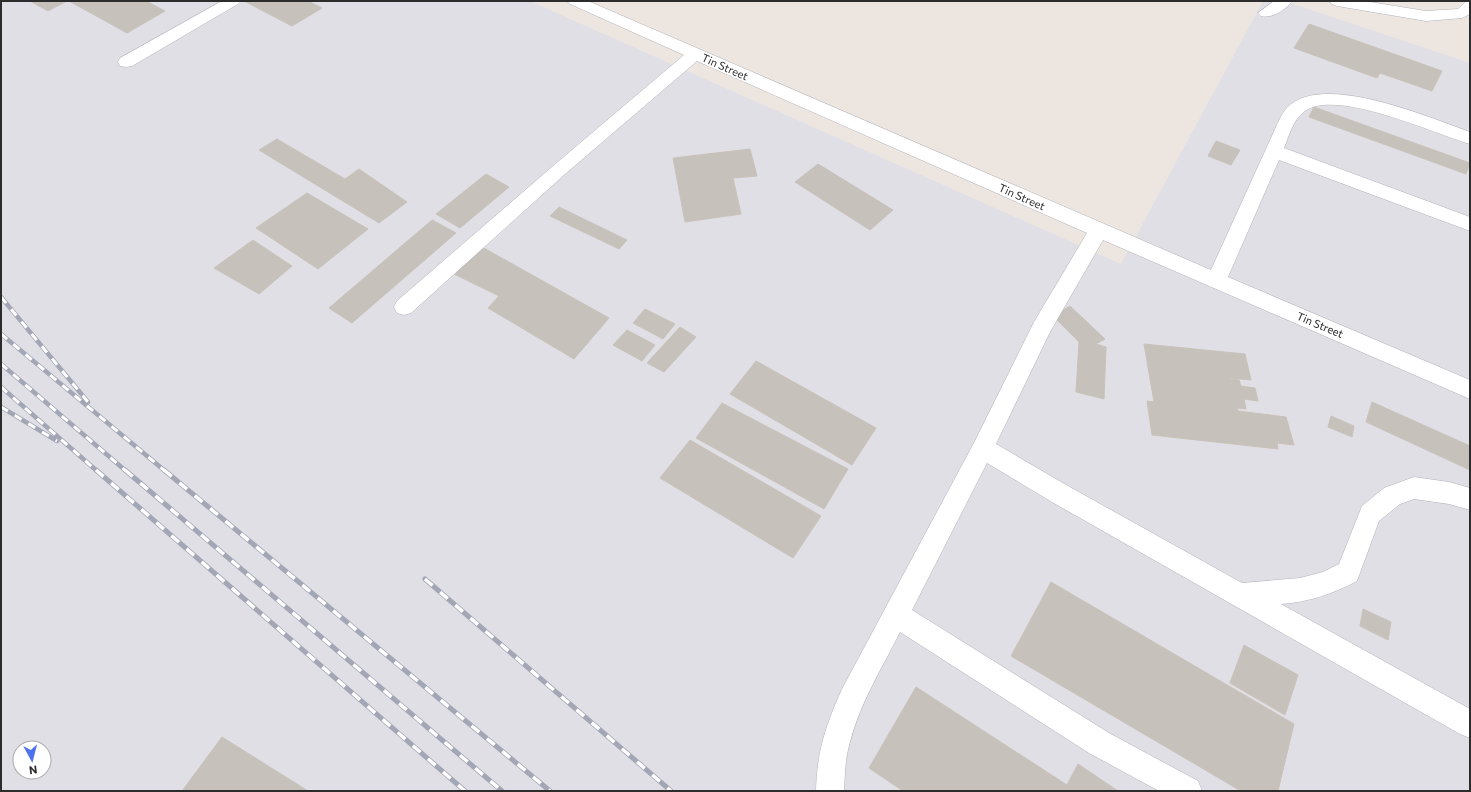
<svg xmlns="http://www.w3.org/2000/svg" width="1471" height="792" font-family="Commissioner,sans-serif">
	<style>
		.industrial { fill: #e1dfe6; fill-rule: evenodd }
		.building { fill: #c6c1bb; stroke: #c8c2b9 }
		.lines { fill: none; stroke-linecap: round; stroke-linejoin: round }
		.minor-casing { stroke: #b0b2bb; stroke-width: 1 }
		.minor { fill: #fff; fill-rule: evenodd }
		.rail-far1-casing { stroke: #a2a6b5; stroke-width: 4.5 }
		.rail-casing { stroke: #a2a6b5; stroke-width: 5 }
		.rail-far1 { stroke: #fff; stroke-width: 3; stroke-dasharray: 8; stroke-linecap: butt }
		.rail { stroke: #fff; stroke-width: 3.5; stroke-dasharray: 10; stroke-linecap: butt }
		.labels { text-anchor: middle; stroke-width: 3.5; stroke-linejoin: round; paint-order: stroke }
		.street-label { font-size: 11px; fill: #2c2c2c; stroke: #fff }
	</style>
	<rect width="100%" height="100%" fill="#ede6e0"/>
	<!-- industrial -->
	<path class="industrial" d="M1,1H530L1121,264L1263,1H1284L1470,63V791H1ZM20,748H44V772H20Z"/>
	<!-- building -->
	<path class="building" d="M30,1H67L48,11Z
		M69,1H146L165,11L127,33Z
		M244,1H308L322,8L292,26Z
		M1309,24L1442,71L1432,91L1380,73L1377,78L1294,48Z
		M1314,107L1470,163L1466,174L1309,117Z
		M277,139L345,179L359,169L407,202L379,223L259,150Z
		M1216,141L1240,150L1231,165L1208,156Z
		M750,149L757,176L733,178L741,214L685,222L673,158Z
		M818,164L893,210L870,230L795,182Z
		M486,174L509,187L460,228L436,214Z
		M307,193L368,229L318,269L256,228Z
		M559,207L627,240L619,249L550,216Z
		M432,220L456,233L352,323L329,308Z
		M253,240L292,266L259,294L214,268Z
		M482,247L609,318L574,359L488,308L499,296L452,273Z
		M1070,306L1105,339L1096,344L1106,347L1104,399L1076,392L1079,342L1053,316Z
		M645,309L675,324L663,339L633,323Z
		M680,327L696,337L664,372L647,363Z
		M627,330L655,345L642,361L613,345Z
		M1144,344L1245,354L1251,380L1230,378V379L1239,380L1241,386L1255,388L1258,401L1244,399L1246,409L1237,408L1238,411L1286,417L1294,445L1277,443L1278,449L1152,435L1147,401L1154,402Z
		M756,361L876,428L852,465L730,394Z
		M1372,402L1470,446V470L1366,422Z
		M722,403L848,469L824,509L696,438Z
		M1331,416L1354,426L1352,437L1328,427Z
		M690,440L821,516L793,558L660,478Z
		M1051,582L1294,724L1278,791H1241L1011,656Z
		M1363,609L1391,622L1388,640L1360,626Z
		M1244,645L1298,675L1285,715L1230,683Z
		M916,687L1067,785L1078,764L1118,791H903L869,768Z
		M222,737L308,791H182Z"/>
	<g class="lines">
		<!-- minor casing -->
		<g class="minor-casing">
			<path id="minor" d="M222,1H241L238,4L132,66L126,67L120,66L118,62L120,58Z
				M567,1H588L1211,270L1276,127C1280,118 1285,107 1294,102C1334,77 1428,117 1470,132V144C1435,134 1336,88 1305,111C1293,119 1289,136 1284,148L1470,217V231L1279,160L1228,277L1470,380V399L1103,240L1050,332L996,444L1068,486L1242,583L1300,578L1323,572L1339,564L1362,506L1384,488L1414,477L1449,482L1470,488V510L1449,504L1414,499L1400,504L1379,521L1357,581C1332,594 1309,602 1281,604L1470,709V738L1460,734L1052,502L987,463L912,610L1109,733L1198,781L1202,791H1159L1089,753L900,632C882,668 860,703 850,742C845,758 845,774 844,791H816C817,751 826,725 842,689L975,441L1034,322L1087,233L697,61L565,174L411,313L404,315L397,313L394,307L397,301L553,166L684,55L570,4Z
				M1274,1H1292C1286,10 1271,19 1261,16L1258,13Z
				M1329,1H1364L1426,11L1458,9L1465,2L1470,1V14L1462,18L1426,21L1337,6L1332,4Z"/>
		</g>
		<!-- minor -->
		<use href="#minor" class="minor"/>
		<!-- rail-far1 casing -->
		<g class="rail-far1-casing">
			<path id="rail-far1" d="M1,297L88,402
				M1,334L165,471
				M1,364L126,471
				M1,387L97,471
				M1,407L57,441"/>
		</g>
		<!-- rail casing -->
		<g class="rail-casing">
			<path id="rail" d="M96,470L465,791
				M125,470L502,791
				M164,470L550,791
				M425,579L671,791"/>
		</g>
		<!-- rail-far1 -->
		<use href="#rail-far1" class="rail-far1"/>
		<!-- rail -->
		<use href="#rail" class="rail"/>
	</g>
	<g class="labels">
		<!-- street labels -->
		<g class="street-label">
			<text transform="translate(725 67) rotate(24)" y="4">Tin Street</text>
			<text transform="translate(1022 197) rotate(24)" y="4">Tin Street</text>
			<text transform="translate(1320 325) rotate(23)" y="4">Tin Street</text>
		</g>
	</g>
	<!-- border -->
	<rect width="1471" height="792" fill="none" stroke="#2c2c2c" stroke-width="4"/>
	<!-- north arrow -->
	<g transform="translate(32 760) rotate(173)"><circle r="19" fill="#ffffff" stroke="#ababab"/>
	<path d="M0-3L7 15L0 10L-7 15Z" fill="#4c72ee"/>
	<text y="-6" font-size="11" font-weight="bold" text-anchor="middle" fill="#2c2c2c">N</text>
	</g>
</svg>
